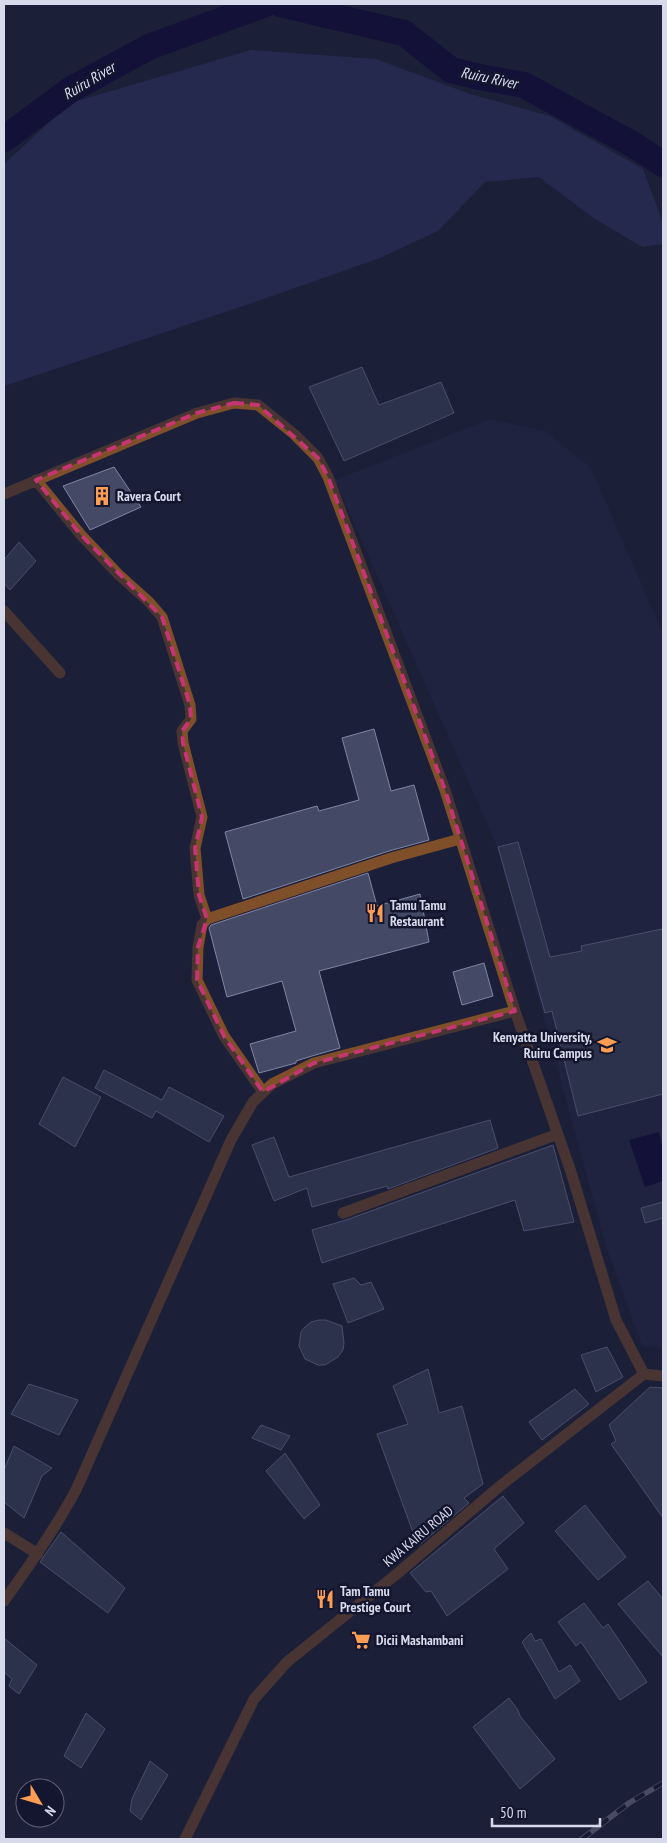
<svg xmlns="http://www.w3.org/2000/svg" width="667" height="1843" font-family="'PT Sans Narrow',sans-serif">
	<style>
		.built { fill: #242847 }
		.green { fill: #303566 }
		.water { fill: #0a0238 }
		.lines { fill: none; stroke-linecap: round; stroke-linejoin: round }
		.river { stroke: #0a0238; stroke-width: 26 }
		.building { fill: #444965; stroke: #8085a5 }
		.street { stroke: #7f4f2a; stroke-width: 11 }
		.rail-casing { stroke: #7e8196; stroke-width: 5.5 }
		.rail { stroke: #13162e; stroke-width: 4; stroke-dasharray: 11; stroke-linecap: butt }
		.marked { fill: none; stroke: #c53571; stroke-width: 4; stroke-dasharray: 10 6; stroke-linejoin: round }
		.labels { text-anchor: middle; stroke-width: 5; stroke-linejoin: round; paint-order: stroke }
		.poi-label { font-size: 14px; font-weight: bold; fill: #d7daeb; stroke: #13162e; text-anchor: start }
		.street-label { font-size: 14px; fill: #d7daeb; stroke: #13162e }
		.water-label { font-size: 15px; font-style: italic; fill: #dbdff5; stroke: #13162e }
	</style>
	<rect width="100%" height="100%" fill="#1c1f39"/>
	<!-- built -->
	<path class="built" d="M490,419L545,431L591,468L663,634V1348L642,1346L606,1246L496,844L335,480Z"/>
	<!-- green -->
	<path class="green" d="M251,50L376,59L470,94L550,116L643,169L663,223V244L642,247L592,217L539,177L485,182L438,231L380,258L255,302L4,386V164L70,103Z"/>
	<!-- water -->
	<path class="water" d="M659,1132L663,1151V1181L645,1187L629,1140Z"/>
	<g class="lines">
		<!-- river -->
		<path class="river" d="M280,4L404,33L451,70L480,77L524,85L632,144L663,164
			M4,139L70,90L149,47L265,4"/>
	</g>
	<!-- building -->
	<path class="building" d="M362,367L379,405L441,382L454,413L344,461L309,387Z
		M114,467L141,507L90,530L63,486Z
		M19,542L36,561L10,590L4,583V560Z
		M374,729L391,791L414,785L429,840L389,851L243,899L225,832L317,806L319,811L359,800L342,738Z
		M518,842L550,957L582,951L581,946L662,929L663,937V1094L578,1116L552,1011L545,1013L498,847Z
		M368,873L377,906L420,894L429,942L319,971L340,1048L312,1056L296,1061V1063L259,1073L250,1044L296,1031L282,981L227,997L209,928L211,925Z
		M484,963L493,996L462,1005L453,972Z
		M104,1070L162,1100L169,1087L224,1116L209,1142L156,1111L152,1118L95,1088Z
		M63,1077L101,1097L75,1147L39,1124Z
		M490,1120L498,1148L388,1189L387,1186L312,1207L307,1188L274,1201L252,1145L274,1137L289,1177Z
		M553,1145L574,1222L524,1231L515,1200L322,1263L312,1230L346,1220Z
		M663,1202V1218L645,1223L641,1208Z
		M354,1278L361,1285L371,1282L384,1309L348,1323L333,1284Z
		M319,1320H326L342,1326L344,1343L343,1350L338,1357L325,1365H318L305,1359L299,1346L301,1332L305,1327L311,1322Z
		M607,1347L623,1377L596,1392L581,1355Z
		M428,1369L439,1413L462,1406L483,1484L464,1498L469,1503L418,1546L377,1434L408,1424L393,1386Z
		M29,1384L78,1400L59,1435L11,1414Z
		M650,1387L663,1388V1518L611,1444L616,1441L609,1425Z
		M575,1389L589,1404L542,1440L529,1422Z
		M261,1425L290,1436L281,1450L252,1438Z
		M14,1446L52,1468L42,1476L24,1518L4,1502V1470Z
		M285,1453L320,1505L304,1519L266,1471Z
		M503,1496L524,1523L494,1549L508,1569L447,1616L431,1591L426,1592L410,1573Z
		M585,1505L626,1557L598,1580L555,1531Z
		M61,1532L125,1588L108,1613L40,1562Z
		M648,1581L663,1599V1657L618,1604Z
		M584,1603L603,1628L608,1624L647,1682L620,1700L581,1642L576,1646L558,1622Z
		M531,1633L535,1641L541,1639L559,1672L570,1665L580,1681L555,1699L522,1642Z
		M4,1638L37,1665L19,1694L9,1686L12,1679L4,1672Z
		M509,1698L518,1710L520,1716L555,1759L520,1789L473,1727Z
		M86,1713L105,1729L81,1768L64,1756Z
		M150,1761L168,1775L141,1820L130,1811L132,1799Z"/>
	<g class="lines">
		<!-- street -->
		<path class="street" d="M36,480L81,535L118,574L149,602L162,617L190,705L191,719L182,731L183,743L202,817L195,848L199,895L207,919
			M4,494L197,413L234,403L258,405L294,434L318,458L328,477L445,790L515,1011L571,1172L616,1320L644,1374
			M4,611L60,673
			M263,1092L224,1036L197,980L198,947L202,925L207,919L391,858L460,839
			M343,1213L558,1134
			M4,1533L38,1554
			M4,1601C30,1565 55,1529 76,1490L231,1140L253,1102L272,1084L314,1063L515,1011
			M185,1839L254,1699L287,1662L398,1573L500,1486L644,1374L663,1376"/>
		<!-- rail casing -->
		<g class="rail-casing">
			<path id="rail" d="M582,1839L629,1803L663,1783"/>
		</g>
		<!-- rail -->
		<use href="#rail" class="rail"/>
	</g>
	<!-- marked area -->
	<path d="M0 0H667V1843H0ZM234,403L258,405L318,458L328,477L445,790L515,1011L314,1063L263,1092L224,1036L197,980L198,947L207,919L199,895L195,848L202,817L183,743L182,731L191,719L190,705L162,617L81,535L36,480L197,413Z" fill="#1c1f39" fill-opacity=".55" fill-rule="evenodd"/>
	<path class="marked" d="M234,403L258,405L318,458L328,477L445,790L515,1011L314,1063L263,1092L224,1036L197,980L198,947L207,919L199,895L195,848L202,817L183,743L182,731L191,719L190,705L162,617L81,535L36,480L197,413Z"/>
	<!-- icons -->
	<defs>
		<g id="building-bare" transform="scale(1.5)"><path d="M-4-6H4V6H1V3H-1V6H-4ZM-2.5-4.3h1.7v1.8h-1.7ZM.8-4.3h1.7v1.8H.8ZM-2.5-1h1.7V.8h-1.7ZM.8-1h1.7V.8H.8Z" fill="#fc9d53" stroke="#13162e" stroke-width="2.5" paint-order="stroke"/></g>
		<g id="restaurant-bare" transform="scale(1.5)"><path d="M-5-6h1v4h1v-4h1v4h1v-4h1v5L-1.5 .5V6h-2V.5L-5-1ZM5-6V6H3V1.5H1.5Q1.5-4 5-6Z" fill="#fc9d53" stroke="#13162e" stroke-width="2.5" paint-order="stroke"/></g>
		<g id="university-bare" transform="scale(1.5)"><path d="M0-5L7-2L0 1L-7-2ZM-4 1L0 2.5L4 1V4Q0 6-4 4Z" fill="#fc9d53" stroke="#13162e" stroke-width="2.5" paint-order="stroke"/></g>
		<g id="supermarket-bare" transform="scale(1.5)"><path d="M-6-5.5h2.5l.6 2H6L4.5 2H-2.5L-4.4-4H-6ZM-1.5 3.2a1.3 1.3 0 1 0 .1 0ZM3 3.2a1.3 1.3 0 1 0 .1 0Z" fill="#fc9d53" stroke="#13162e" stroke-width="2.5" paint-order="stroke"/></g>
	</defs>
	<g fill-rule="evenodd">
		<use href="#building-bare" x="102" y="496"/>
		<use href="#restaurant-bare" x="375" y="913"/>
		<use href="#university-bare" x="607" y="1045"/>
		<use href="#restaurant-bare" x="325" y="1599"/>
		<use href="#supermarket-bare" x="361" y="1640"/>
	</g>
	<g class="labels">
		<!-- poi labels -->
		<g class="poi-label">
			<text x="117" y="501">Ravera Court</text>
			<text x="390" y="910">Tamu Tamu<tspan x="390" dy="16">Restaurant</tspan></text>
			<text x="592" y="1042" text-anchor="end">Kenyatta University,<tspan x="592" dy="16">Ruiru Campus</tspan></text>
			<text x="340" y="1596">Tam Tamu<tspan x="340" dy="16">Prestige Court</tspan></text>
			<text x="376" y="1645">Dicii Mashambani</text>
		</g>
		<!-- street labels -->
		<g class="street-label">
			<text transform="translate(418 1536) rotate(-40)" y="5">KWA KAIRU ROAD</text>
		</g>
		<!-- water labels -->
		<g class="water-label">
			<text transform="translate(489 78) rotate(12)" y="5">Ruiru River</text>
			<text transform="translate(89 81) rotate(-31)" y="5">Ruiru River</text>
		</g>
	</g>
	<!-- border -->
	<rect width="667" height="1843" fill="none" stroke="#d7daeb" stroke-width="10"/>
	<!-- north arrow -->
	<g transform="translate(40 1803) rotate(128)"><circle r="24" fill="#13162e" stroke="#61647a"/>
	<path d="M0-4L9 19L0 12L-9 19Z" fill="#fc9d53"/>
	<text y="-8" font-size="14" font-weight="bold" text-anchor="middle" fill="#d7daeb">N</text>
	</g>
	<!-- scale -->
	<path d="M492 1818v8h108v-8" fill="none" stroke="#d7daeb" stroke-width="2.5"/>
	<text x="500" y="1818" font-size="15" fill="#d7daeb" stroke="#13162e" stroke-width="4" paint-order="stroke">50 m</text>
</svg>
